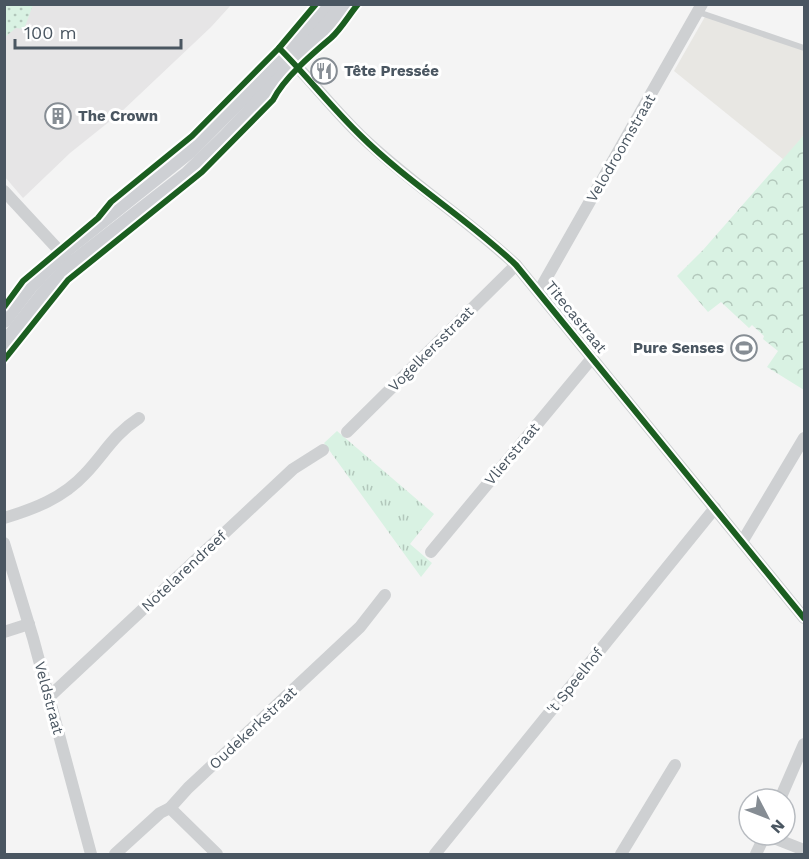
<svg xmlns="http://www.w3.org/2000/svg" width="809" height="859" font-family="'Work Sans',sans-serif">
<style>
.commercial{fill:#e8e7e3}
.education{fill:#e6e5e6}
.grass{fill:url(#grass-dots)}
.forest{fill:url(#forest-crowns)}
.park{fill:url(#park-tufts)}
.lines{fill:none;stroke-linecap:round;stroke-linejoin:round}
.service{stroke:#ced0d2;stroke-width:6}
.minor{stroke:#ced0d2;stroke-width:12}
.secondary{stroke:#ced0d4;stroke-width:16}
.cycleway-casing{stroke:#fff;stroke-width:10}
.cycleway{stroke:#1b5e20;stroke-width:6}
.labels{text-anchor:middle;stroke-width:6;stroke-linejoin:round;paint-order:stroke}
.poi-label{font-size:15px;font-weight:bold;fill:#4a5661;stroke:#fff;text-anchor:start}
.street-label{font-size:15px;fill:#4a5661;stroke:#fff}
</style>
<defs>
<pattern id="grass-dots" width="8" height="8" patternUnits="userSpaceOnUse" patternTransform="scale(1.5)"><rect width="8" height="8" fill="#d9f2e3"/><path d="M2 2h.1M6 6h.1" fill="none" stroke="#b2c7bb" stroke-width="1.8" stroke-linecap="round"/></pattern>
<pattern id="forest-crowns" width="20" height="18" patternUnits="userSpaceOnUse" patternTransform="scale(1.5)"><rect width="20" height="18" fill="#d9f2e3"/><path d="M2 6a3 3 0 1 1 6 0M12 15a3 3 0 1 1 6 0" fill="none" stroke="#b2c7bb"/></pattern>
<pattern id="park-tufts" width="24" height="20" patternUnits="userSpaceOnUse" patternTransform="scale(1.5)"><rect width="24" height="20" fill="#d9f2e3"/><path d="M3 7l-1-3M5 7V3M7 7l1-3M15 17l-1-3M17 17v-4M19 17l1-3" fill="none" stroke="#b2c7bb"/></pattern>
</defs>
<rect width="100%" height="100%" fill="#f4f4f4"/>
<!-- commercial -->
<path class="commercial" d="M706,15l98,33v87l-20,25 -110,-89z"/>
<!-- education -->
<path class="education" d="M5,5h226l-20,22 -91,86 -50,40 -47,45 -18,-21z"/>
<!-- grass -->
<path class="grass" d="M5,4l28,1 -9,24 -8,-1 -11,9z"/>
<!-- forest -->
<path class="forest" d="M804,135v255l-37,-23 11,-16 -15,-12 1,-3 -12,-11 -3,3 -28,-26 -13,10 -31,-36 26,-26z"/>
<!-- park -->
<path class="park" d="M337,431l97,83 -24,30 22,19 -11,14 -97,-134z"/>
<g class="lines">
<!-- service -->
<path class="service" d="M698,12l106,36"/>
<!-- minor -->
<g class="minor">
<path d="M290,59c24,25 46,53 71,77 49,47 106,83 155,129l288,353"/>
<path d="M4,191l63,68"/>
<path d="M539,291l163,-287"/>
<path d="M347,432l169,-167"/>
<path d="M4,518c30,-9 59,-20 81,-44 20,-21 28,-39 54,-56"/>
<path d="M742,542l62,-104"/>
<path d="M4,543l29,95 58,216"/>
<path d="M431,552l162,-195"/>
<path d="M4,632l25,-8"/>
<path d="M49,697l244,-228 30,-19"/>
<path d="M780,799l24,-55"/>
<path d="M170,808l47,46"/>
<path d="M766,835l38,15"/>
<path d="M115,854l45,-41 10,-5 18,-20 172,-161 25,-32"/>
<path d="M435,854l280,-346"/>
<path d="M621,854l54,-89"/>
<path d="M756,854l9,-19"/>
</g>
<!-- secondary -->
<g class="secondary">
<path d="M4,320l26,-34 31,-33 128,-102 96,-97 41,-50"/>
<path d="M4,345l40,-51 27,-29 117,-91 38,-37 69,-73 50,-60"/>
</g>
<!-- cycleway casing -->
<g class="cycleway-casing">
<g id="cycleway">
<path d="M279,48c28,28 53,60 81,87 48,48 107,83 156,130l288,353"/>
<path d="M4,307l19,-26 75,-63 13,-16 81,-66 87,-88 37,-44"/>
<path d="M4,360l64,-80 134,-108 71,-72c11,-22 39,-46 58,-62 10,-9 18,-23 27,-34"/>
</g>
</g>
<!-- cycleway -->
<use href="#cycleway" class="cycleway"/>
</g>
<!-- icons -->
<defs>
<g id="restaurant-ring" transform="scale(1.35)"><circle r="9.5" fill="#fff" stroke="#868d94" stroke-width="1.5"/><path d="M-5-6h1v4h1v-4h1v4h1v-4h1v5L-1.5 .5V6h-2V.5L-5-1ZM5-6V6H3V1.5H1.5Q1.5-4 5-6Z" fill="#868d94"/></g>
<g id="building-ring" transform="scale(1.35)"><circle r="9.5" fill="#fff" stroke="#868d94" stroke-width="1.5"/><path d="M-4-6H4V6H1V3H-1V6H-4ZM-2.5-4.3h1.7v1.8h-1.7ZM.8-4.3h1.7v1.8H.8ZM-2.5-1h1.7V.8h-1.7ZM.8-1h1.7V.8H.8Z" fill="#868d94"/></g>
<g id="stadium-ring" transform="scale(1.35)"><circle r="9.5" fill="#fff" stroke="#868d94" stroke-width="1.5"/><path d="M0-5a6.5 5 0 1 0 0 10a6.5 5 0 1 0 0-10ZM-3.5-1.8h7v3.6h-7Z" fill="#868d94"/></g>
</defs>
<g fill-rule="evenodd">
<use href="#restaurant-ring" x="324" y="71"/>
<use href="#building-ring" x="58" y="116"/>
<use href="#stadium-ring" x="744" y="348"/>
</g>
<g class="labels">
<!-- poi labels -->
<g class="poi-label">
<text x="344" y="76">Tête Pressée</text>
<text x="78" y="121">The Crown</text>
<text x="724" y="353" text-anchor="end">Pure Senses</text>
</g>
<!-- street labels -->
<g class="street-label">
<text transform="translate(621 148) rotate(-60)" y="5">Velodroomstraat</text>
<text transform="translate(576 317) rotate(51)" y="5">Titecastraat</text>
<text transform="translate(431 349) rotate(-45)" y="5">Vogelkersstraat</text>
<text transform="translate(512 454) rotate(-50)" y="5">Vlierstraat</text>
<text transform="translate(184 571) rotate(-43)" y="5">Notelarendreef</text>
<text transform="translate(575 681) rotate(-51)" y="5">'t Speelhof</text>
<text transform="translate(49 698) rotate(75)" y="5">Veldstraat</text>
<text transform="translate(253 728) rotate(-43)" y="5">Oudekerkstraat</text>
</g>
</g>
<!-- border -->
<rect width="809" height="859" fill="none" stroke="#4a5661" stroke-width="12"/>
<!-- north arrow -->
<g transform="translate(767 817) rotate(132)"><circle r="28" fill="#ffffff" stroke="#b7bbc0" stroke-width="1.5"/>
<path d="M0-4.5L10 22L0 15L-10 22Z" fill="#868d94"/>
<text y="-9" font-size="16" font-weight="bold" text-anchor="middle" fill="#4a5661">N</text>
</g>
<!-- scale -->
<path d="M15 39v9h166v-9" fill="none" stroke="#4a5661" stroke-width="3"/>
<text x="24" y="39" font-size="18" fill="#4a5661" stroke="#ffffff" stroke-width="4.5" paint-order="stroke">100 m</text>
</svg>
